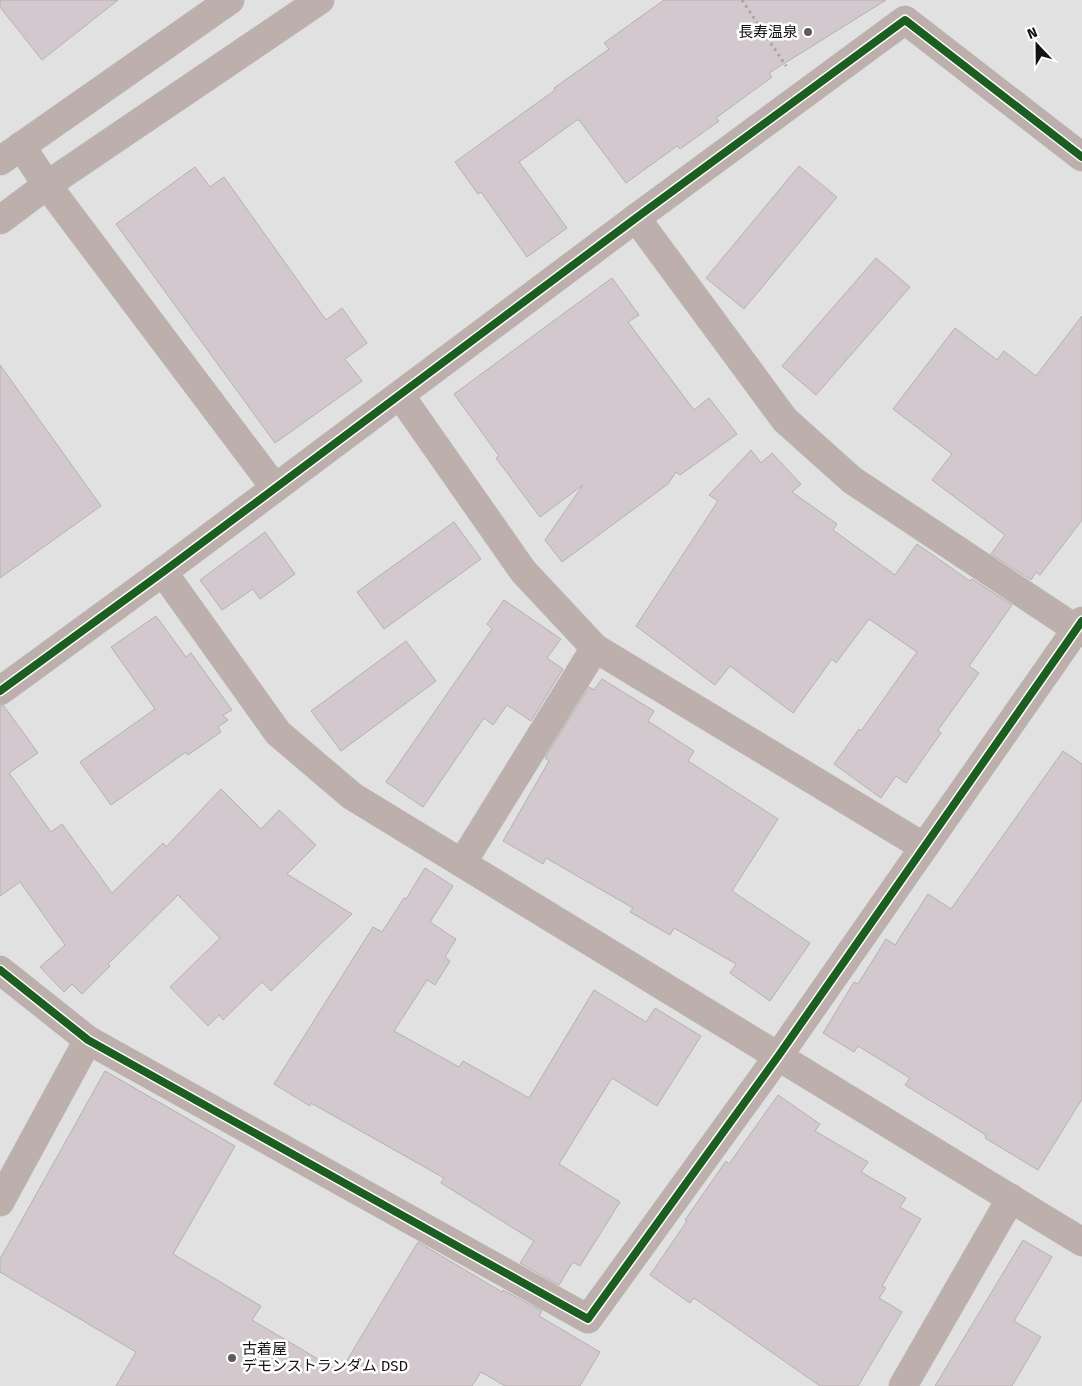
<svg xmlns="http://www.w3.org/2000/svg" width="1082" height="1386" font-family="'Fira Sans','Noto Sans JP',sans-serif">
<style>
.building{fill:#d3c8cd;stroke:#b3b2b3}
.lines{fill:none;stroke-linecap:round;stroke-linejoin:round}
.minor-casing{stroke:#bcbcbd;stroke-width:29}
.tertiary-casing{stroke:#bcbcbd;stroke-width:29}
.path{stroke:#aba2a1;stroke-width:3;stroke-dasharray:2.5 4;stroke-linecap:butt}
.minor{stroke:#bdafac;stroke-width:28}
.tertiary{stroke:#bdafac;stroke-width:28}
.cycleway-casing{stroke:#fff;stroke-width:11}
.cycleway{stroke:#1b5e20;stroke-width:8}
.poi-dot{fill:#5b5b5c;stroke:#fff;stroke-width:2}
.labels{text-anchor:middle;stroke-width:5;stroke-linejoin:round;paint-order:stroke}
.poi-label{font-size:15px;fill:#131314;stroke:#fff;text-anchor:end}
</style>
<rect width="100%" height="100%" fill="#e1e1e2"/>
<!-- building -->
<g class="building">
<path d="M0,0h118l-76,60 -42,-53z"/>
<path d="M664,0h222l-117,73 3,4 -56,41 3,3 -39,28 -3,-3 -51,37 -47,-63h-2l-58,42 48,66 -40,29 -46,-65 -3,2 -23,-32 100,-72 -1,-2 55,-39 -5,-6z"/>
<path d="M799,166l38,31 -93,112 -38,-31z"/>
<path d="M195,167l15,20 14,-10 102,143 16,-12 25,35 -22,16 17,22 -87,62 -159,-219z"/>
<path d="M876,258l34,29 -94,108 -34,-29z"/>
<path d="M612,278l27,37 -11,7 66,88 15,-12 28,36 -57,41 -4,-3 -8,12 -106,78 -17,-22 38,-55 -43,32 -44,-59 3,-2 -45,-62z"/>
<path d="M1082,316v204l-42,55 -4,-3 -5,8 -40,-26 14,-19 -73,-55 20,-26 -59,-45 62,-81 42,32 7,-9 32,25z"/>
<path d="M0,365l101,141 -101,72z"/>
<path d="M751,450l10,13 11,-10 29,31 -9,8 45,32 -4,6 62,45 22,-31 53,37 2,-2 40,26 -43,61 10,7 -41,57 3,3 -35,50 -10,-7 -15,22 -47,-34 25,-35 2,2 56,-79 -48,-33 -33,44 -4,-4 -39,54 -63,-47 -15,19 -79,-59 82,-125 -9,-6z"/>
<path d="M454,522l27,37 -97,70 -27,-37z"/>
<path d="M265,532l30,42 -35,25 -7,-10 -31,21 -22,-30z"/>
<path d="M504,600l57,39 -14,19 16,11 -32,52 -24,-16 -14,20 -9,-7 -61,89 -37,-25 106,-153 -5,-5z"/>
<path d="M156,616l30,41 5,-4 41,57 -9,5 5,5 -10,7 3,5 -33,23 -2,-3 -75,53 -31,-43 75,-53 -44,-62z"/>
<path d="M406,641l30,40 -95,70 -30,-40z"/>
<path d="M602,679l52,32 -6,10 46,30 -6,10 90,58 -46,72 78,52 -40,58 -40,-28 6,-9 -62,-36 -4,7 -40,-23 3,-4 -87,-50 -3,6 -40,-23 46,-80 -4,-3 44,-71 5,3z"/>
<path d="M0,706h4l34,47 -29,20 42,59 11,-8 50,69 51,-50 3,4 55,-58 40,40 18,-19 37,35 -29,29 65,40 -81,77 -9,-9 -39,38 -4,-5 -11,11 -38,-39 50,-49 -42,-43 -70,69 2,2 -28,28 -10,-10 -8,8 -24,-25 25,-22 -45,-63 -20,14z"/>
<path d="M1063,751l19,13v335l-44,71 -53,-32 1,-3 -81,-50 5,-7 -52,-32 -4,6 -31,-19 31,-51 4,2 28,-45 9,6 33,-51 23,15z"/>
<path d="M425,868l28,18 -23,36 26,17 -11,18 5,4 -15,24 -8,-5 -33,51 65,36 4,-6 66,37 65,-108 52,32 9,-14 46,28 -44,70 -45,-28 -53,86 61,38 -40,64 -7,-4 -14,23 -39,-22 14,-22 -93,-58 3,-5 -133,-75 -1,3 -36,-22 99,-157 9,5 22,-34 2,1z"/>
<path d="M105,1071l130,75 -62,108 88,52 -9,14 88,52 78,-130 84,50 1,-2 39,21 -3,5 61,36 -20,34h-75l-24,-14 -9,14h-356l20,-34 -136,-80v-13z"/>
<path d="M778,1095l42,29 -5,7 53,31 -7,10 45,26 -6,9 21,12 -39,67 4,2 -7,10 23,14 -44,74h-38l-126,-88 -4,5 -40,-28 37,-54 -2,-1 41,-59 3,3z"/>
<path d="M1023,1240l29,17 -38,64 27,16 -29,49h-77z"/>
</g>
<g class="lines">
<!-- minor casing -->
<g class="minor-casing">
<g id="minor">
<path d="M21,146l26,39 228,303"/>
<path d="M636,218l149,202 67,60 230,153"/>
<path d="M400,395l123,176 72,77 329,199"/>
<path d="M163,572l115,161 74,63 730,446"/>
<path d="M0,691l163,-119 473,-354 269,-198 177,137"/>
<path d="M462,863l133,-215"/>
<path d="M0,970l88,70 500,279 191,-264 303,-434"/>
<path d="M0,1202l88,-162"/>
<path d="M903,1386l108,-188"/>
</g>
</g>
<!-- tertiary casing -->
<g class="tertiary-casing">
<g id="tertiary">
<path d="M0,161l230,-161"/>
<path d="M0,220l47,-35 273,-185"/>
</g>
</g>
<!-- path -->
<path class="path" d="M742,0l44,66"/>
<!-- minor -->
<use href="#minor" class="minor"/>
<!-- tertiary -->
<use href="#tertiary" class="tertiary"/>
<!-- cycleway casing -->
<g class="cycleway-casing">
<g id="cycleway">
<path d="M0,691l163,-119 473,-354 269,-198 177,137"/>
<path d="M0,970l88,70 500,279 191,-264 303,-434"/>
</g>
</g>
<!-- cycleway -->
<use href="#cycleway" class="cycleway"/>
</g>
<!-- markers -->
<g class="poi-dot">
<circle cx="808" cy="32" r="5"/>
<circle cx="232" cy="1358" r="5"/>
</g>
<g class="labels">
<!-- poi labels -->
<g class="poi-label">
<text x="798" y="37">長寿温泉</text>
<text x="242" y="1354" text-anchor="start">古着屋<tspan x="242" dy="17">デモンストランダム DSD</tspan></text>
</g>
</g>
<!-- north arrow -->
<g transform="translate(1037 45) rotate(338)" stroke="#ffffff" stroke-width="4" paint-order="stroke">
<path d="M0-4L9 19L0 12L-9 19Z" fill="#131314"/>
<text y="-8" font-size="14" font-weight="bold" text-anchor="middle" fill="#131314">N</text>
</g>
</svg>
